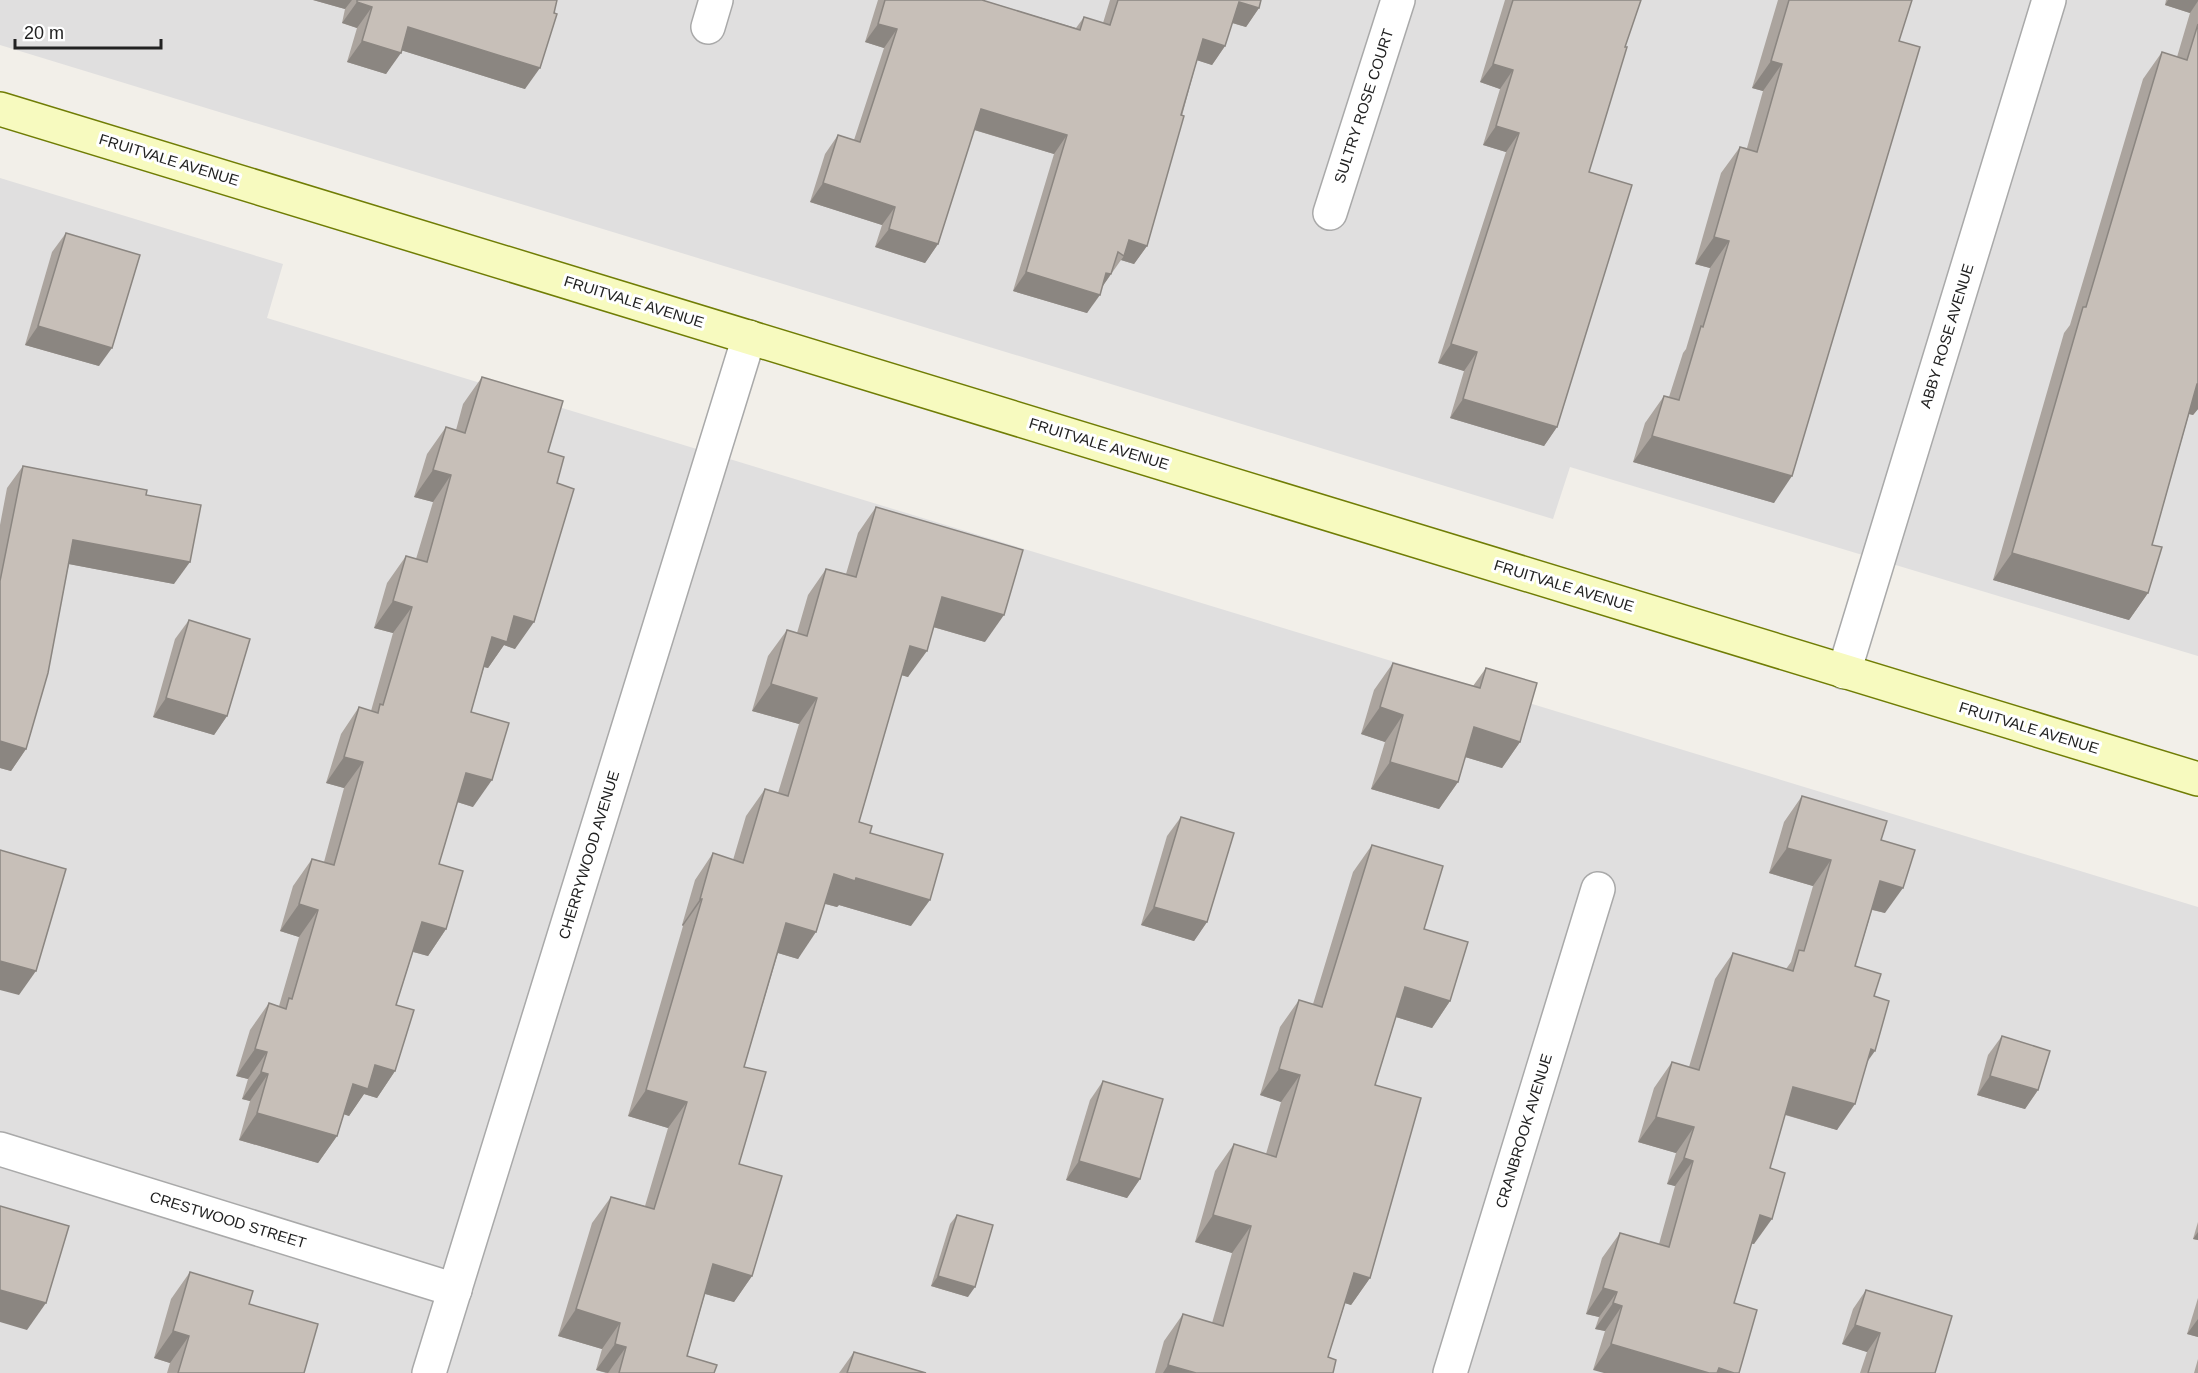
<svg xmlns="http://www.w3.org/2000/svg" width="2198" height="1373" font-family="Helvetica,sans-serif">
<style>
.residential{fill:#e0dfdf}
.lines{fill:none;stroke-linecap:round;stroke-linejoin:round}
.minor-casing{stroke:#a9a9a9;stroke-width:36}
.secondary-casing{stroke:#707d05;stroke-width:36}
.minor{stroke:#fff;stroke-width:33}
.secondary{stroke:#f7fabf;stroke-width:33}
.wall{fill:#aba49e}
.shaded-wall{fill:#8b8681}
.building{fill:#c7bfb8;stroke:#8b8681;stroke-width:1.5}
.labels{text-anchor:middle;stroke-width:6;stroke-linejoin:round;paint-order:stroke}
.street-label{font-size:15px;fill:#222;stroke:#fff}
</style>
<rect width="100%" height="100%" fill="#f2efe9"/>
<!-- residential -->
<g class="residential">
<path d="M0,0h2198v656l-628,-189 -17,52 -1553,-474z"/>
<path d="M0,178l283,86 -16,54 1931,589v466h-2198z"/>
</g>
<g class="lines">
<!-- minor casing -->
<g class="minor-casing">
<g id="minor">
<path d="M708,27l8,-27"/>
<path d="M1330,213l68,-213"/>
<path d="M1844,672l205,-672"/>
<path d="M0,1149l455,141"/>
<path d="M429,1373l320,-1036"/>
<path d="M1450,1373l148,-484"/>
</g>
</g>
<!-- secondary casing -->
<g class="secondary-casing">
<path id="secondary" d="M0,109l2198,670"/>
</g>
<!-- minor -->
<use href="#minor" class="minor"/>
<!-- secondary -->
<use href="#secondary" class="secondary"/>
</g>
<!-- wall -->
<g class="wall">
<path d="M313,0h244l-32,89 -124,-39 -15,24 -39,-12 10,-34 -15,-5 3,-14z"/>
<path d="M878,0h104l94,28 8,-11 19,6 7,-23h151l-2,8 -13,19 -14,-4 -7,23 -13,19 -15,-5 -50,186 -13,18 -13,-4 -19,27 -15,26 -74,-22 41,-137 -80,-24 -36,114 -13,19 -50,-16 7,-22 -72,-23 15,-48 13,-19 16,5 30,-92 -19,-6z"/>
<path d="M1505,0h136l-16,47 -36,125 -32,255 -13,19 -94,-28 14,-47 -26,-8 68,-211 -23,-7 17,-56 -20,-7z"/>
<path d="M1778,0h134l-13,41 -125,462 -141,-41 12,-39 19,-27 5,1 14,-44 3,-4 24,-81 -15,-4 26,-91 19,-26 7,1 16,-57 -11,-3z"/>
<path d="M2166,0h32v409l-5,6 -4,-1 -37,131 -4,48 -19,27 -136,-40 71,-247 6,-8 73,-246 19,-27 15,5 13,-44 -25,-8z"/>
<path d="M66,233l33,133 -74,-21 27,-93z"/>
<path d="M482,377l66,75 9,31 -42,166 -11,-4 -16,23 -4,-1 -13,45 2,95 -16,-5 -18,62 7,65 -18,27 -15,-4 -17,53 -1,66 -18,27 -13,-4 -15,22 -5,-2 -7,22 -19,27 -79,-23 11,-39 -8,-2 6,-20 -12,-3 14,-46 19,-27 10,3 20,-69 -19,-6 13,-45 19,-27 12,3 20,-74 -18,-5 15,-49 18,-27 12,4 22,-78 -19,-5 13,-45 19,-27 10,3 17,-57 -19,-5 13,-43 19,-27 10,3 7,-26z"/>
<path d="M23,466l123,29 28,89 -105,-20 -43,185 -15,22 -11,-3v-243l7,-37z"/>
<path d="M876,507l109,135 -52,-15 -25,50 -7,-2 -42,147 11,11 41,93 -72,-21 -2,2 -12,-3 -27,55 -20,-6 -34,114 -5,97 13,112 -18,26 -29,-8 -18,62 27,17h-108l-10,-3 6,-21 -44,-13 34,-113 19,-26 34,9 23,-78 -40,-12 55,-190 -1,-1 13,-45 18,-27 20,7 13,-44 19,-27 13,4 21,-69 -47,-13 16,-55 19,-26 10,3 11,-38 18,-26 20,5 12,-41z"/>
<path d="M189,620l38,96 -13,19 -61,-18 22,-78z"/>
<path d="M1393,663l80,23 13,-18 34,74 -18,26 -37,-11 -7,25 -19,27 -68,-20 14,-47 -24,-8 13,-44z"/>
<path d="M1802,796l79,44 4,73 -13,-3 -17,56 19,30 -7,65 -30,69 -52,-15 -15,53 -16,76h-2l-159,126 12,-39 -10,-2 4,-12 -13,-3 16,-56 18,-25 39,11 16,-58 -8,-2 9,-31 -38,-11 16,-54 18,-26 17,5 26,-88 18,-26 53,16 5,-7 22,-76 -44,-13 15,-51z"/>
<path d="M1181,817l26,105 -13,19 -53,-16 26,-89z"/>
<path d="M1372,845l52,84 26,72 -18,27 -36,-11 -21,68 -5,193 -19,27 -6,-2 -17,54 5,16h-178l9,-32 19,-27 29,9 20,-70 -37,-11 20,-71 19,-27 32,10 15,-52 -21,-7 20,-68 19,-27 14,4 40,-132z"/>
<path d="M2002,1036l36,54 -13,19 -48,-14 11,-40z"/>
<path d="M1103,1081l37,98 -13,19 -61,-18 24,-80z"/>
<path d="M957,1215l11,82 -37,-11 19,-62z"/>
<path d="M2198,1222v18l-5,-1z"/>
<path d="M190,1272l59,32 55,69h-137l3,-10 -16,-5 17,-59z"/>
<path d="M1866,1290l69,83h-75l7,-21 -25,-8 11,-35z"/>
<path d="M2198,1298v39l-11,-3z"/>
<path d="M854,1352l72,21h-87z"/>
<path d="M2198,1359v14h-4z"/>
</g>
<!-- shaded-wall -->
<g class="shaded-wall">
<path d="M313,0h39l-7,9z"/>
<path d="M2168,0h30v1l-8,12 -25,-8z"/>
<path d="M357,2l15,5 -15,21 -15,-5z"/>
<path d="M1239,2l20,6 -13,19 -20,-6z"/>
<path d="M878,24l19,5 -13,19 -19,-6z"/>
<path d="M408,27l132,41 -15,21 -131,-41z"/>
<path d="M1203,39l22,7 -13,19 -22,-7z"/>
<path d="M362,41l39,12 -15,21 -39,-12z"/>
<path d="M1771,61l11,3 -19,27 -11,-3z"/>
<path d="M1493,64l20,6 -13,19 -20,-7z"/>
<path d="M981,109l86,26 -13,19 -86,-26z"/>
<path d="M1496,126l23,7 -13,19 -23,-7z"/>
<path d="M823,183l72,24 -13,18 -72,-23z"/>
<path d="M889,229l49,15 -13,19 -50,-16z"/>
<path d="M1714,237l15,4 -19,27 -15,-4z"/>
<path d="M1129,240l18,6 -13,18 -13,-4 3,-4z"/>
<path d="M1026,272l74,23 -13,18 -74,-22z"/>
<path d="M1106,273l5,1 -13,19z"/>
<path d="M38,326l74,22 -13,18 -74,-21z"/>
<path d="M1451,344l26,8 -13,19 -26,-8z"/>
<path d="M2197,384h1v25l-5,6 -15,-4z"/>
<path d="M1463,399l94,28 -13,19 -94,-28z"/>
<path d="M1652,436l140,40 -18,27 -141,-41z"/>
<path d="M433,470l18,5 -18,27 -19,-5z"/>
<path d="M73,540l117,22 -16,22 -116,-22z"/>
<path d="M2012,553l136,40 -19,27 -136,-40z"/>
<path d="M942,597l62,18 -19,27 -62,-18z"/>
<path d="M393,601l19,6 -19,26 -19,-5z"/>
<path d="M514,616l20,6 -19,27 -11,-4 -16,23 -15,-4 19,-27z"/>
<path d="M910,646l17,5 -19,26 -17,-5z"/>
<path d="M771,684l46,14 -18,26 -47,-13z"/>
<path d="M166,698l61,18 -13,19 -61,-18z"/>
<path d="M1380,707l23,8 -18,27 -24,-8z"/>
<path d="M1474,727l46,15 -18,26 -47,-14z"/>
<path d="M0,741l26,8 -15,22 -11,-3z"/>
<path d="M344,757l19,5 -19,26 -18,-5z"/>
<path d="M1390,762l68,20 -19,27 -68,-20z"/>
<path d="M466,773l26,7 -19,27 -25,-8z"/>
<path d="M1787,848l44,12 -18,26 -44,-13z"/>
<path d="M834,874l22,4 74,22 -19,26 -72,-21 -2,2 -22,-6z"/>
<path d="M1880,881l23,7 -18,25 -23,-6z"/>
<path d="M700,899h2l-19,27 -1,-1z"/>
<path d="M299,904l19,6 -19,27 -19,-6z"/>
<path d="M1154,907l53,15 -13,19 -53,-16z"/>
<path d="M422,922l24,7 -18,27 -25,-7z"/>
<path d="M786,923l30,9 -18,27 -30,-9z"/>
<path d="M0,961l36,10 -17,24 -19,-5z"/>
<path d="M1405,987l45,14 -18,27 -46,-14z"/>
<path d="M255,1049l12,3 -19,27 -12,-3z"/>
<path d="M1871,1049l4,2 -18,25z"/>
<path d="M375,1065l20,6 -18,27 -13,-4 -15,22 -15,-5 19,-27z"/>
<path d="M1279,1069l21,6 -19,27 -21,-7z"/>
<path d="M261,1072l7,2 -18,27 -8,-2z"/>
<path d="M1990,1076l48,14 -13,19 -48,-14z"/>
<path d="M1793,1087l62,17 -18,26 -61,-18z"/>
<path d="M646,1090l41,12 -19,26 -40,-12z"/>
<path d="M257,1113l80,23 -19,27 -79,-23z"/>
<path d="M1656,1117l38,10 -18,26 -38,-11z"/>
<path d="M1684,1158l9,3 -18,25 -8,-2z"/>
<path d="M1079,1161l61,18 -13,19 -61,-18z"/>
<path d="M1213,1215l38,11 -19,27 -37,-11z"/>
<path d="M1760,1215l12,4 -18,25 -12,-3z"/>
<path d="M2198,1232v8l-5,-1z"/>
<path d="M713,1264l39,12 -18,26 -39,-11z"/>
<path d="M1354,1273l16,5 -19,27 -16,-5z"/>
<path d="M938,1276l37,11 -7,10 -37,-11z"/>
<path d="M1603,1288l14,4 -18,25 -13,-3z"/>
<path d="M0,1290l46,13 -19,27 -27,-8z"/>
<path d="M1613,1303l9,3 -17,25 -10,-2z"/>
<path d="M576,1309l44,14 -18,26 -44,-13z"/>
<path d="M2198,1319v18l-11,-3z"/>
<path d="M1855,1325l25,8 -13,19 -25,-8z"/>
<path d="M173,1331l16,5 -19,27 -16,-5z"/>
<path d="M615,1344l11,3 -18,26 -12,-3z"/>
<path d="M1611,1344l98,29h-105l-11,-3z"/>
<path d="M1168,1365l28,8h-33z"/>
<path d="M1719,1368l15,5h-19z"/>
</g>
<!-- building -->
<g class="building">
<path d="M357,0h200l-3,13 3,1 -17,54 -132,-41 -7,26 -39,-12 10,-34 -15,-5z"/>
<path d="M885,0h97l98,30 4,-13 26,8 8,-25h143l-2,8 -20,-6 -14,44 -22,-7 -22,76 3,1 -37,130 -18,-6 -5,16 -6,-4 -7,22 -5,-1 -6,22 -74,-23 41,-137 -86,-26 -43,135 -49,-15 6,-22 -72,-24 15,-48 22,7 37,-113 -19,-5z"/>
<path d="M1513,0h128l-16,47h2l-38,125 43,13 -75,242 -94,-28 14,-47 -26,-8 68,-211 -23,-7 17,-56 -20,-6z"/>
<path d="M1789,0h123l-13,41 21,6 -128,429 -140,-40 12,-40 15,4 22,-74 2,1 26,-86 -15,-4 26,-90 17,5 25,-88 -11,-3z"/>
<path d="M2198,24v360h-1l-45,161 10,2 -14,46 -136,-40 71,-246h3l76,-255 25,8z"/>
<path d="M66,233l74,22 -28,93 -74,-22z"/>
<path d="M482,377l81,24 -15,51 16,5 -7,26 17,6 -40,133 -20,-6 -7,26 -15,-5 -21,75 38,11 -17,57 -26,-7 -27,91 24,7 -17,58 -24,-7 -26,83 18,5 -19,61 -20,-6 -7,24 -15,-5 -16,52 -80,-23 11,-39 -7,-2 6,-20 -12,-3 14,-46 17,6 3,-11 3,1 26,-89 -19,-6 13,-45 22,6 29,-103 -19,-5 15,-50 19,6 2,-9 3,1 29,-98 -19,-6 13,-45 21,6 24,-87 -18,-5 13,-43 19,6z"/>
<path d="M23,466l124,24 -1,5 55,10 -11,57 -117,-22 -25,133 -22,76 -26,-8v-160z"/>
<path d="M876,507l147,43 -19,65 -62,-18 -15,54 -17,-5 -51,176 13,4 -2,7 73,21 -13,46 -74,-22 -1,3 -21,-7 -18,58 -30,-9 -42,144 22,5 -27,92 43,12 -30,100 -39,-12 -26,92 30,9 -3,8h-95l7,-26 -11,-3 5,-21 -44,-14 35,-112 43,12 33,-107 -41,-12 56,-191h-2l13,-46 30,10 22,-74 23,7 29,-98 -46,-14 16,-54 20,6 19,-67 30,8z"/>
<path d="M189,620l61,19 -23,77 -61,-18z"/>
<path d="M1393,663l87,25 6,-20 51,15 -17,59 -46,-15 -16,55 -68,-20 13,-47 -23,-8z"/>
<path d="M1802,796l85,25 -6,19 34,10 -12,38 -23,-7 -25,85 26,8 -7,22 15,5 -14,50 -4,-2 -16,55 -62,-17 -23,81 15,5 -13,46 -12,-4 -26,88 23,7 -18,63h-5l-15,-5 -2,5h-8l-98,-29 11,-38 -9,-3 4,-11 -14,-4 17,-55 49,14 24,-86 -9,-3 10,-31 -38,-10 16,-55 27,8 34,-117 60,18 6,-21 5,1 27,-91 -44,-12z"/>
<path d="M1181,817l53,16 -27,89 -53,-15z"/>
<path d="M1372,845l71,21 -19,63 44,13 -18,59 -45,-14 -30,98 46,13 -51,180 -16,-5 -26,84 8,3 -3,13h-137l-28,-8 15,-51 40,12 28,-100 -38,-11 21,-71 42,13 24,-82 -21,-6 20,-69 23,7z"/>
<path d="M0,850l66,19 -30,102 -36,-10z"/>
<path d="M2002,1036l48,15 -12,39 -48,-14z"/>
<path d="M1103,1081l60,18 -23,80 -61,-18z"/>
<path d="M0,1206l69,20 -23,77 -46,-13z"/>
<path d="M957,1215l36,10 -18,62 -37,-11z"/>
<path d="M190,1272l63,19 -4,13 69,20 -14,49h-126l11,-37 -16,-5z"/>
<path d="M1866,1290l86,26 -17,57h-67l12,-40 -25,-8z"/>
<path d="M854,1352l72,21h-79z"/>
</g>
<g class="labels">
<!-- street labels -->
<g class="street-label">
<text transform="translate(1364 106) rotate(-72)" y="5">SULTRY ROSE COURT</text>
<text transform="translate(169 160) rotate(17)" y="5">FRUITVALE AVENUE</text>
<text transform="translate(634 302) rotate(17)" y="5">FRUITVALE AVENUE</text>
<text transform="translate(1947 336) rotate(-73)" y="5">ABBY ROSE AVENUE</text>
<text transform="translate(1099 444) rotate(17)" y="5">FRUITVALE AVENUE</text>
<text transform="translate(1564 586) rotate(17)" y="5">FRUITVALE AVENUE</text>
<text transform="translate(2029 728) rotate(17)" y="5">FRUITVALE AVENUE</text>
<text transform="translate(589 855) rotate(-73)" y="5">CHERRYWOOD AVENUE</text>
<text transform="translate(1524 1131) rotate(-73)" y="5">CRANBROOK AVENUE</text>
<text transform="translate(228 1220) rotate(17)" y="5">CRESTWOOD STREET</text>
</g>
</g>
<!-- scale -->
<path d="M15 39v9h146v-9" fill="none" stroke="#222222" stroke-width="3"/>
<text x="24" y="39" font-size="18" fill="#222222" stroke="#ffffff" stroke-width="4.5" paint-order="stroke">20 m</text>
</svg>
